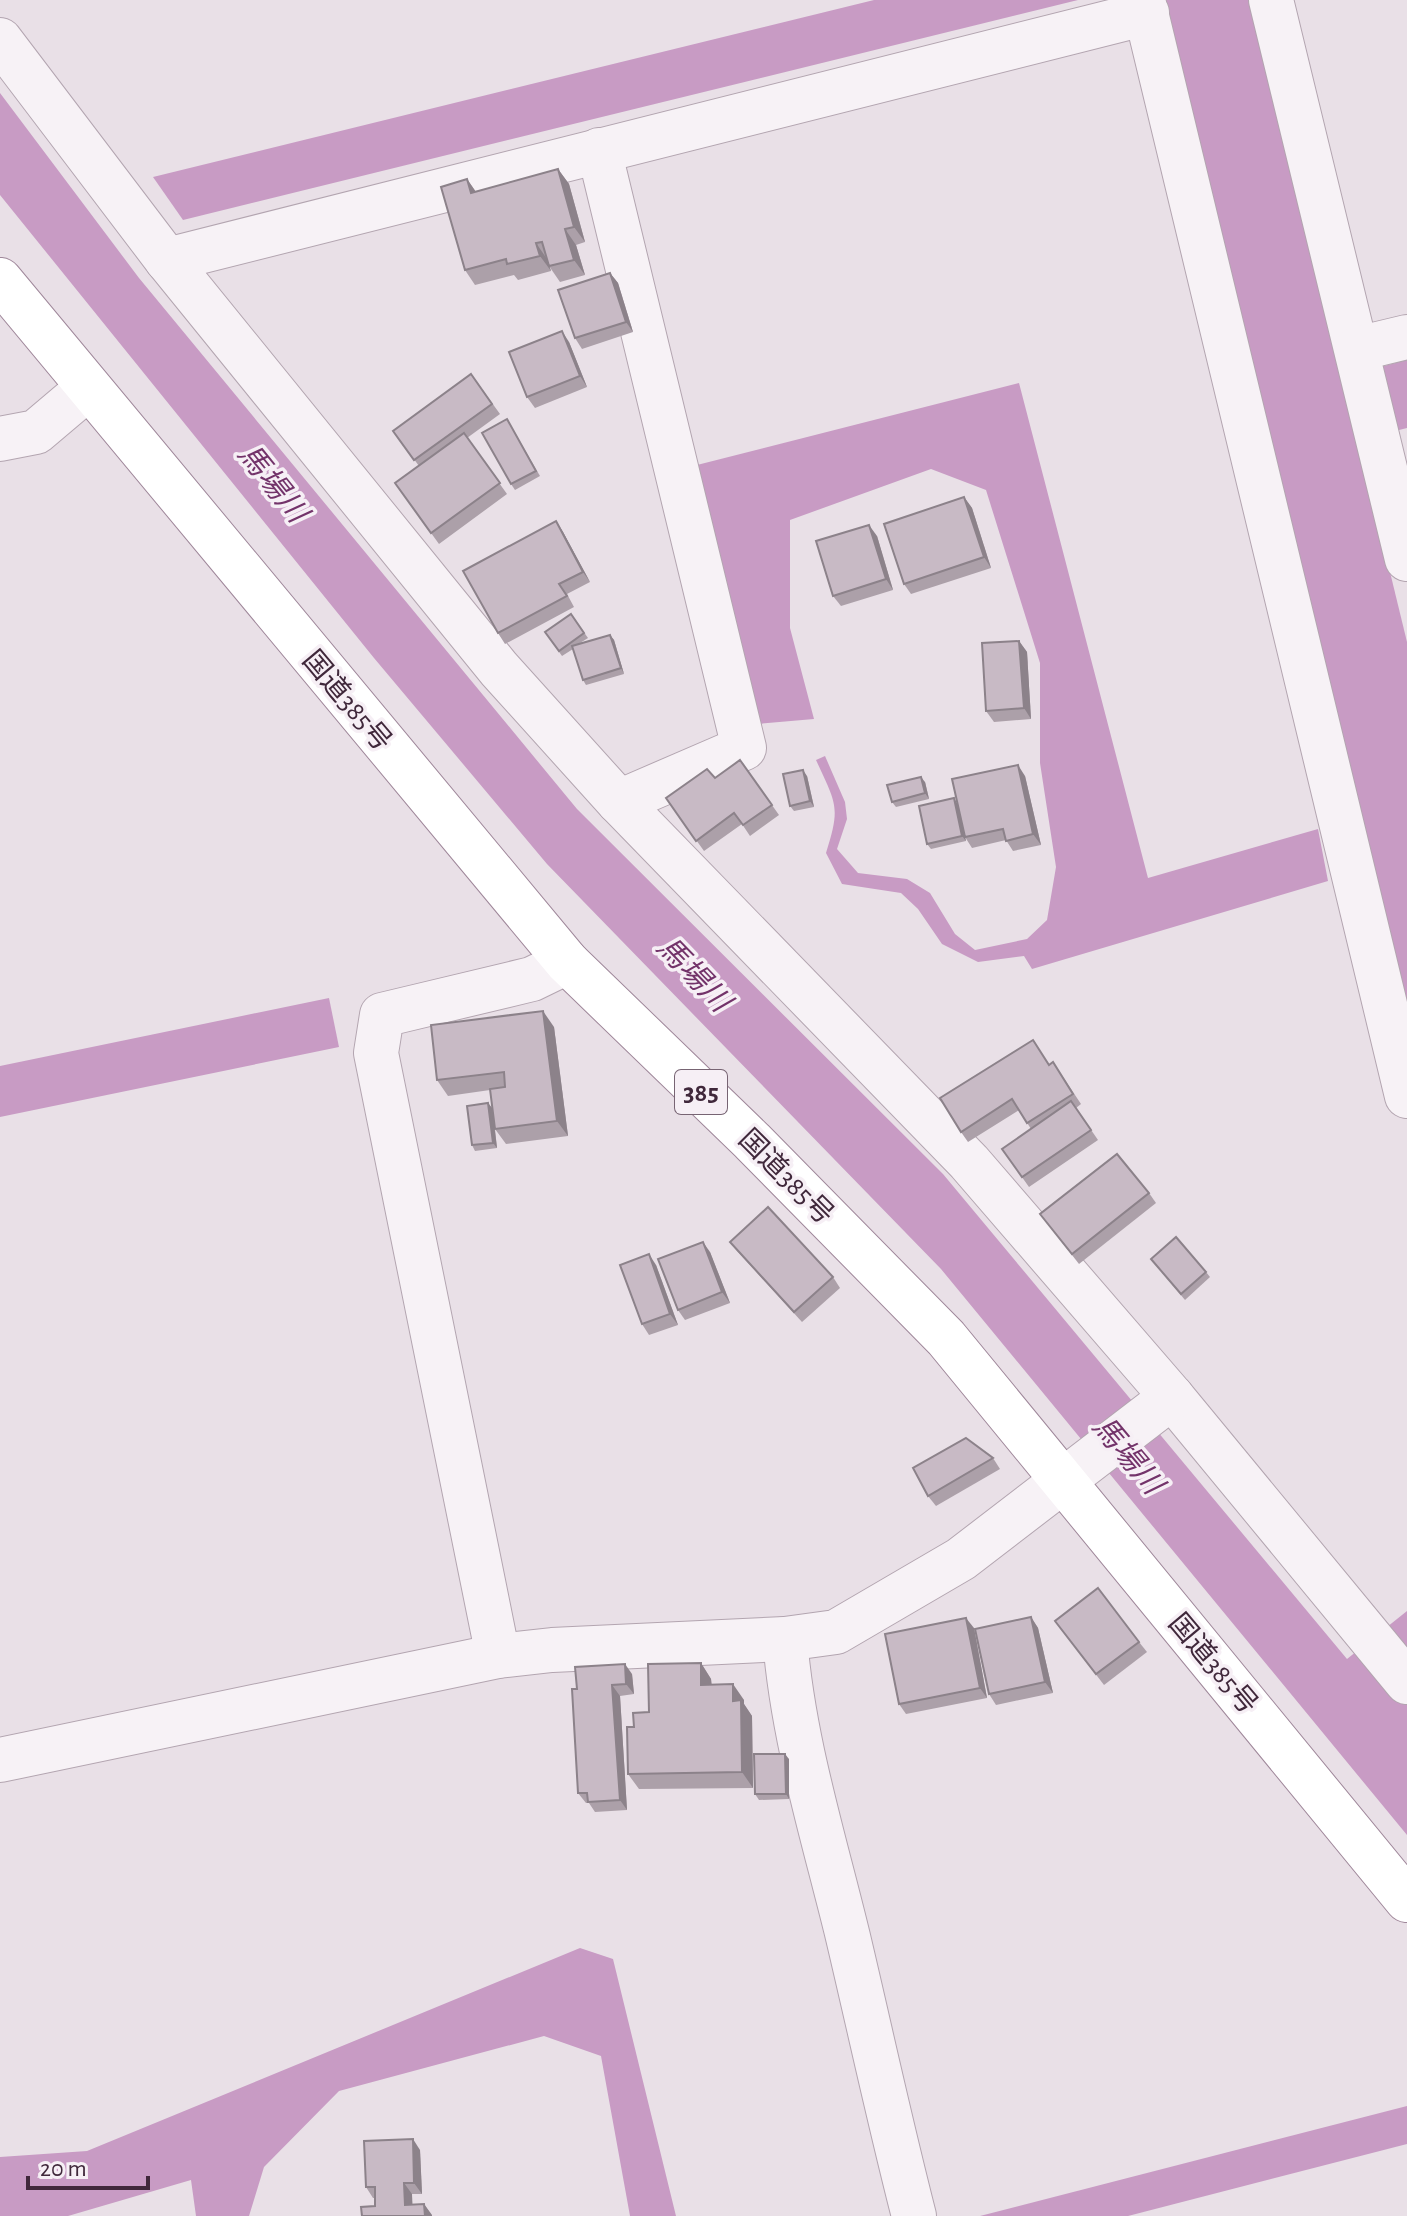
<svg xmlns="http://www.w3.org/2000/svg" width="1407" height="2216" font-family="'Alegreya Sans','Noto Sans JP',sans-serif">
<style>
.water{fill:#c89bc4}
.lines{fill:none;stroke-linecap:round;stroke-linejoin:round}
.minor-casing{stroke:#b3a5b0;stroke-width:46}
.highway-casing{stroke:#9f879a;stroke-width:46}
.minor{stroke:#f7f2f6;stroke-width:44}
.highway{stroke:#fff;stroke-width:44}
.wall{fill:#aca0a9}
.shaded-wall{fill:#8c828a}
.building{fill:#c8bac5;stroke:#8c828a;stroke-width:2}
.labels{text-anchor:middle;stroke-width:7;stroke-linejoin:round;paint-order:stroke}
.shield{fill:#f6eff5;stroke:#776473;stroke-width:2}
.shield-label{font-size:26px;font-weight:bold;fill:#40283b}
.street-label{font-size:28px;fill:#40283b;stroke:#f6eff5}
.water-label{font-size:30px;font-style:italic;fill:#73336a;stroke:#f6eff5}
</style>
<rect width="100%" height="100%" fill="#e9e0e7"/>
<!-- water -->
<g class="water">
<path d="M874,0h204l-895,220 -30,-43z"/>
<path d="M1159,0h92l156,642v382z"/>
<path d="M0,93l139,185 438,531 366,365 404,485 60,-48v224l-466,-566 -394,-405 -173,-206 -374,-463z"/>
<path d="M1407,360v68l-12,3 -15,-64z"/>
<path d="M1019,383l129,495 170,-49 10,52 -296,88 -8,-13 -46,6 -36,-18 -24,-35 -17,-16 -59,-9 -16,-31c15,-47 10,-49 -10,-93l9,-4 20,46 2,17 -10,30 21,24 49,6 23,14 25,41 20,16 52,-11 20,-19 9,-53 -16,-104v-100l-54,-173 -55,-21 -141,51v108l24,91 -57,5 -60,-259z"/>
<path d="M329,998l10,49 -339,70v-51z"/>
<path d="M580,1948l33,11 63,257h-46l-29,-160 -57,-20 -205,55 -75,76 -15,49h-53l-5,-36 -123,36h-68v-59l87,-6z"/>
<path d="M1407,2106v38l-279,72h-148z"/>
</g>
<g class="lines">
<!-- minor casing -->
<g class="minor-casing">
<g id="minor">
<path d="M1143,0l264,1096"/>
<path d="M1271,0l136,559"/>
<path d="M0,40l167,220 332,409 120,133 350,360 203,235 235,285"/>
<path d="M599,150l145,598 -125,54"/>
<path d="M167,260l980,-247"/>
<path d="M1357,349l50,-12"/>
<path d="M0,439l36,-7 52,-44"/>
<path d="M785,1639c8,102 39,199 63,298 22,93 42,186 66,279"/>
<path d="M498,1656l-122,-603 6,-38 150,-36 35,-17"/>
<path d="M0,1760l498,-104 54,-6 233,-11 51,-7 125,-73 211,-162"/>
</g>
</g>
<!-- highway casing -->
<g class="highway-casing">
<path id="highway" d="M0,280l567,682 185,179 194,197 461,562"/>
</g>
<!-- minor -->
<use href="#minor" class="minor"/>
<!-- highway -->
<use href="#highway" class="highway"/>
</g>
<!-- wall -->
<g class="wall">
<path d="M558,169l11,15 16,58 -9,3 9,30 -25,7 -11,-16 -2,-7 4,12 -33,9 -4,-5 -39,10 -10,-15 2,-91 9,13z"/>
<path d="M610,273l8,10 15,49 -51,17 -7,-11z"/>
<path d="M569,342l18,45 -52,21 -8,-11z"/>
<path d="M471,374l29,40 -33,24 40,56 -68,50 -44,-61 24,-17 -26,-35z"/>
<path d="M507,419l33,57 -25,14 -4,-6z"/>
<path d="M964,497l8,11 19,60 -80,26 -7,-10z"/>
<path d="M556,521l7,11 27,50 -23,12 7,13 -69,37 -7,-11z"/>
<path d="M877,536l16,54 -52,16 -8,-10z"/>
<path d="M571,614l17,24 -8,5 30,-8 4,5 10,34 -38,11 -3,-5 -10,-31 -11,7 -17,-24z"/>
<path d="M1019,641l8,11 4,67 -37,3 -8,-11z"/>
<path d="M740,760l39,55 -29,21 -8,-12 -38,27 -38,-53 49,-20z"/>
<path d="M807,776l7,31 -20,4 -4,-5z"/>
<path d="M1025,776l16,69 -28,6 -7,-11 -34,8 -7,-11z"/>
<path d="M925,782l4,17 -33,8 -4,-5z"/>
<path d="M957,803l9,38 -35,8 -4,-5z"/>
<path d="M554,1027l14,109 -62,8 -11,-15 2,19 -22,3 -3,-6 16,-42 4,5 -2,-18 -42,6 -11,-16z"/>
<path d="M1053,1062l28,42 -5,4 22,32 -69,47 -27,-38 29,-20 -12,-19 -51,32 -7,-10z"/>
<path d="M1149,1193l7,10 -77,61 -39,-50z"/>
<path d="M730,1242l103,35 7,11 -38,34 -64,-70z"/>
<path d="M710,1252l20,51 -45,17 -7,-10z"/>
<path d="M1151,1259l55,13 4,5 -25,23z"/>
<path d="M656,1265l22,60 -29,10 -7,-11z"/>
<path d="M993,1458l7,11 -64,37 -8,-10z"/>
<path d="M1031,1617l7,11 15,65 -57,12 -7,-11z"/>
<path d="M1055,1621l84,21 8,10 -43,33z"/>
<path d="M974,1628l13,70 -81,16 -7,-10z"/>
<path d="M701,1663l10,16 1,6 32,15v4l8,12 1,72 -114,1 -11,-15 6,-47z"/>
<path d="M632,1674l2,20 -14,2 7,114 -32,2 -6,-9h-3l-8,-10 -1,-104z"/>
<path d="M789,1759v40l-30,1 -4,-6z"/>
<path d="M420,2150l2,44h-10v11l12,-1 8,12h-70l13,-10v-8h-2l-7,-11z"/>
</g>
<!-- shaded-wall -->
<g class="shaded-wall">
<path d="M558,169l11,15 16,58 -11,-15z"/>
<path d="M467,179l11,16 -7,-2z"/>
<path d="M565,229l11,16 9,30 -11,-15z"/>
<path d="M536,243l11,16 4,12 -11,-15z"/>
<path d="M610,273l8,10 15,49 -7,-10z"/>
<path d="M562,331l7,11 18,45 -7,-11z"/>
<path d="M964,497l8,11 19,60 -7,-11z"/>
<path d="M556,521l7,11 27,50 -7,-10z"/>
<path d="M869,525l8,11 16,54 -7,-11z"/>
<path d="M610,635l4,5 10,34 -3,-6z"/>
<path d="M1019,641l8,11 4,67 -7,-11z"/>
<path d="M1018,765l7,11 16,69 -8,-11z"/>
<path d="M803,770l4,6 7,31 -4,-6z"/>
<path d="M921,777l4,5 4,17 -4,-6z"/>
<path d="M954,798l3,5 9,38 -4,-5z"/>
<path d="M543,1011l11,16 14,109 -11,-15z"/>
<path d="M488,1103l4,5 5,40 -4,-5z"/>
<path d="M703,1242l7,10 20,51 -8,-11z"/>
<path d="M649,1254l7,11 22,60 -8,-11z"/>
<path d="M1031,1617l7,11 15,65 -8,-11z"/>
<path d="M966,1618l8,10 13,70 -7,-10z"/>
<path d="M701,1663l10,16 1,21 -11,-15z"/>
<path d="M625,1664l7,10 2,20 -8,-10z"/>
<path d="M733,1684l11,16v4l8,12 1,72 -11,-16 -9,-71z"/>
<path d="M612,1685l8,11 7,114 -7,-10z"/>
<path d="M785,1754l4,5v40l-3,-5z"/>
<path d="M413,2139l7,11 2,44 -8,-11z"/>
<path d="M404,2183l8,11 1,22 -8,-11z"/>
<path d="M424,2204l8,11v1h-7z"/>
</g>
<!-- building -->
<g class="building">
<path d="M558,169l16,58 -9,2 9,31 -25,6 -7,-24 -6,1 4,13 -33,8 -1,-5 -41,11 -24,-83 26,-8 4,14z"/>
<path d="M610,273l16,49 -51,16 -17,-48z"/>
<path d="M562,331l18,45 -53,21 -18,-45z"/>
<path d="M471,374l21,30 -78,56 -21,-29z"/>
<path d="M507,419l29,52 -25,13 -29,-51z"/>
<path d="M464,433l36,50 -69,50 -36,-50z"/>
<path d="M964,497l20,60 -80,27 -20,-60z"/>
<path d="M556,521l27,51 -24,12 8,12 -69,37 -35,-62z"/>
<path d="M869,525l17,54 -53,17 -17,-55z"/>
<path d="M571,614l13,19 -25,18 -14,-19z"/>
<path d="M610,635l11,33 -38,12 -11,-34z"/>
<path d="M1019,641l5,67 -38,3 -4,-68z"/>
<path d="M740,760l32,45 -29,20 -9,-12 -38,28 -30,-43 41,-29 8,9z"/>
<path d="M1018,765l15,69 -27,7 -3,-12 -38,8 -13,-58z"/>
<path d="M803,770l7,31 -20,5 -7,-32z"/>
<path d="M921,777l4,16 -33,9 -5,-17z"/>
<path d="M954,798l8,38 -35,8 -8,-38z"/>
<path d="M543,1011l14,110 -62,8 -5,-40 15,-2 -1,-15 -67,8 -6,-55z"/>
<path d="M1033,1040l16,25 4,-3 20,32 -46,29 -15,-24 -51,33 -21,-34z"/>
<path d="M1071,1101l20,29 -69,47 -20,-28z"/>
<path d="M488,1103l5,40 -21,2 -5,-39z"/>
<path d="M1117,1154l32,39 -77,61 -32,-40z"/>
<path d="M768,1207l65,70 -39,35 -64,-70z"/>
<path d="M1176,1237l30,35 -25,22 -30,-35z"/>
<path d="M703,1242l19,50 -44,18 -20,-51z"/>
<path d="M649,1254l21,60 -28,10 -22,-59z"/>
<path d="M966,1438l27,20 -65,38 -15,-28z"/>
<path d="M1098,1588l41,54 -43,32 -41,-53z"/>
<path d="M1031,1617l14,65 -56,12 -14,-65z"/>
<path d="M966,1618l14,70 -81,16 -14,-70z"/>
<path d="M701,1663v22l32,-1v17l8,-1 1,72 -114,2 -1,-47h7l-1,-14 16,-1 -1,-48z"/>
<path d="M625,1664l1,20 -14,1 8,115 -32,2 -1,-9h-9l-6,-104h5l-2,-22z"/>
<path d="M754,1754h31l1,40h-31z"/>
<path d="M413,2139l1,44h-10l1,22 19,-1 1,12h-63l-1,-9 14,-1v-19h-9l-2,-46z"/>
</g>
<g class="labels">
<!-- shield labels -->
<rect class="shield" x="675" y="1070" width="52" height="44" rx="6"/>
<g class="shield-label">
<text x="701" y="1101">385</text>
</g>
<!-- street labels -->
<g class="street-label">
<text transform="translate(348 700) rotate(50)" y="10">国道385号</text>
<text transform="translate(787 1176) rotate(45)" y="10">国道385号</text>
<text transform="translate(1214 1663) rotate(50)" y="10">国道385号</text>
</g>
<!-- water labels -->
<g class="water-label">
<text transform="translate(273 483) rotate(51)" y="10">馬場川</text>
<text transform="translate(694 974) rotate(46)" y="10">馬場川</text>
<text transform="translate(1128 1455) rotate(50)" y="10">馬場川</text>
</g>
</g>
<!-- scale -->
<path d="M28 2176v12h120v-12" fill="none" stroke="#40283b" stroke-width="4"/>
<text x="40" y="2176" font-size="24" fill="#40283b" stroke="#f6eff5" stroke-width="6" paint-order="stroke">20 m</text>
</svg>
